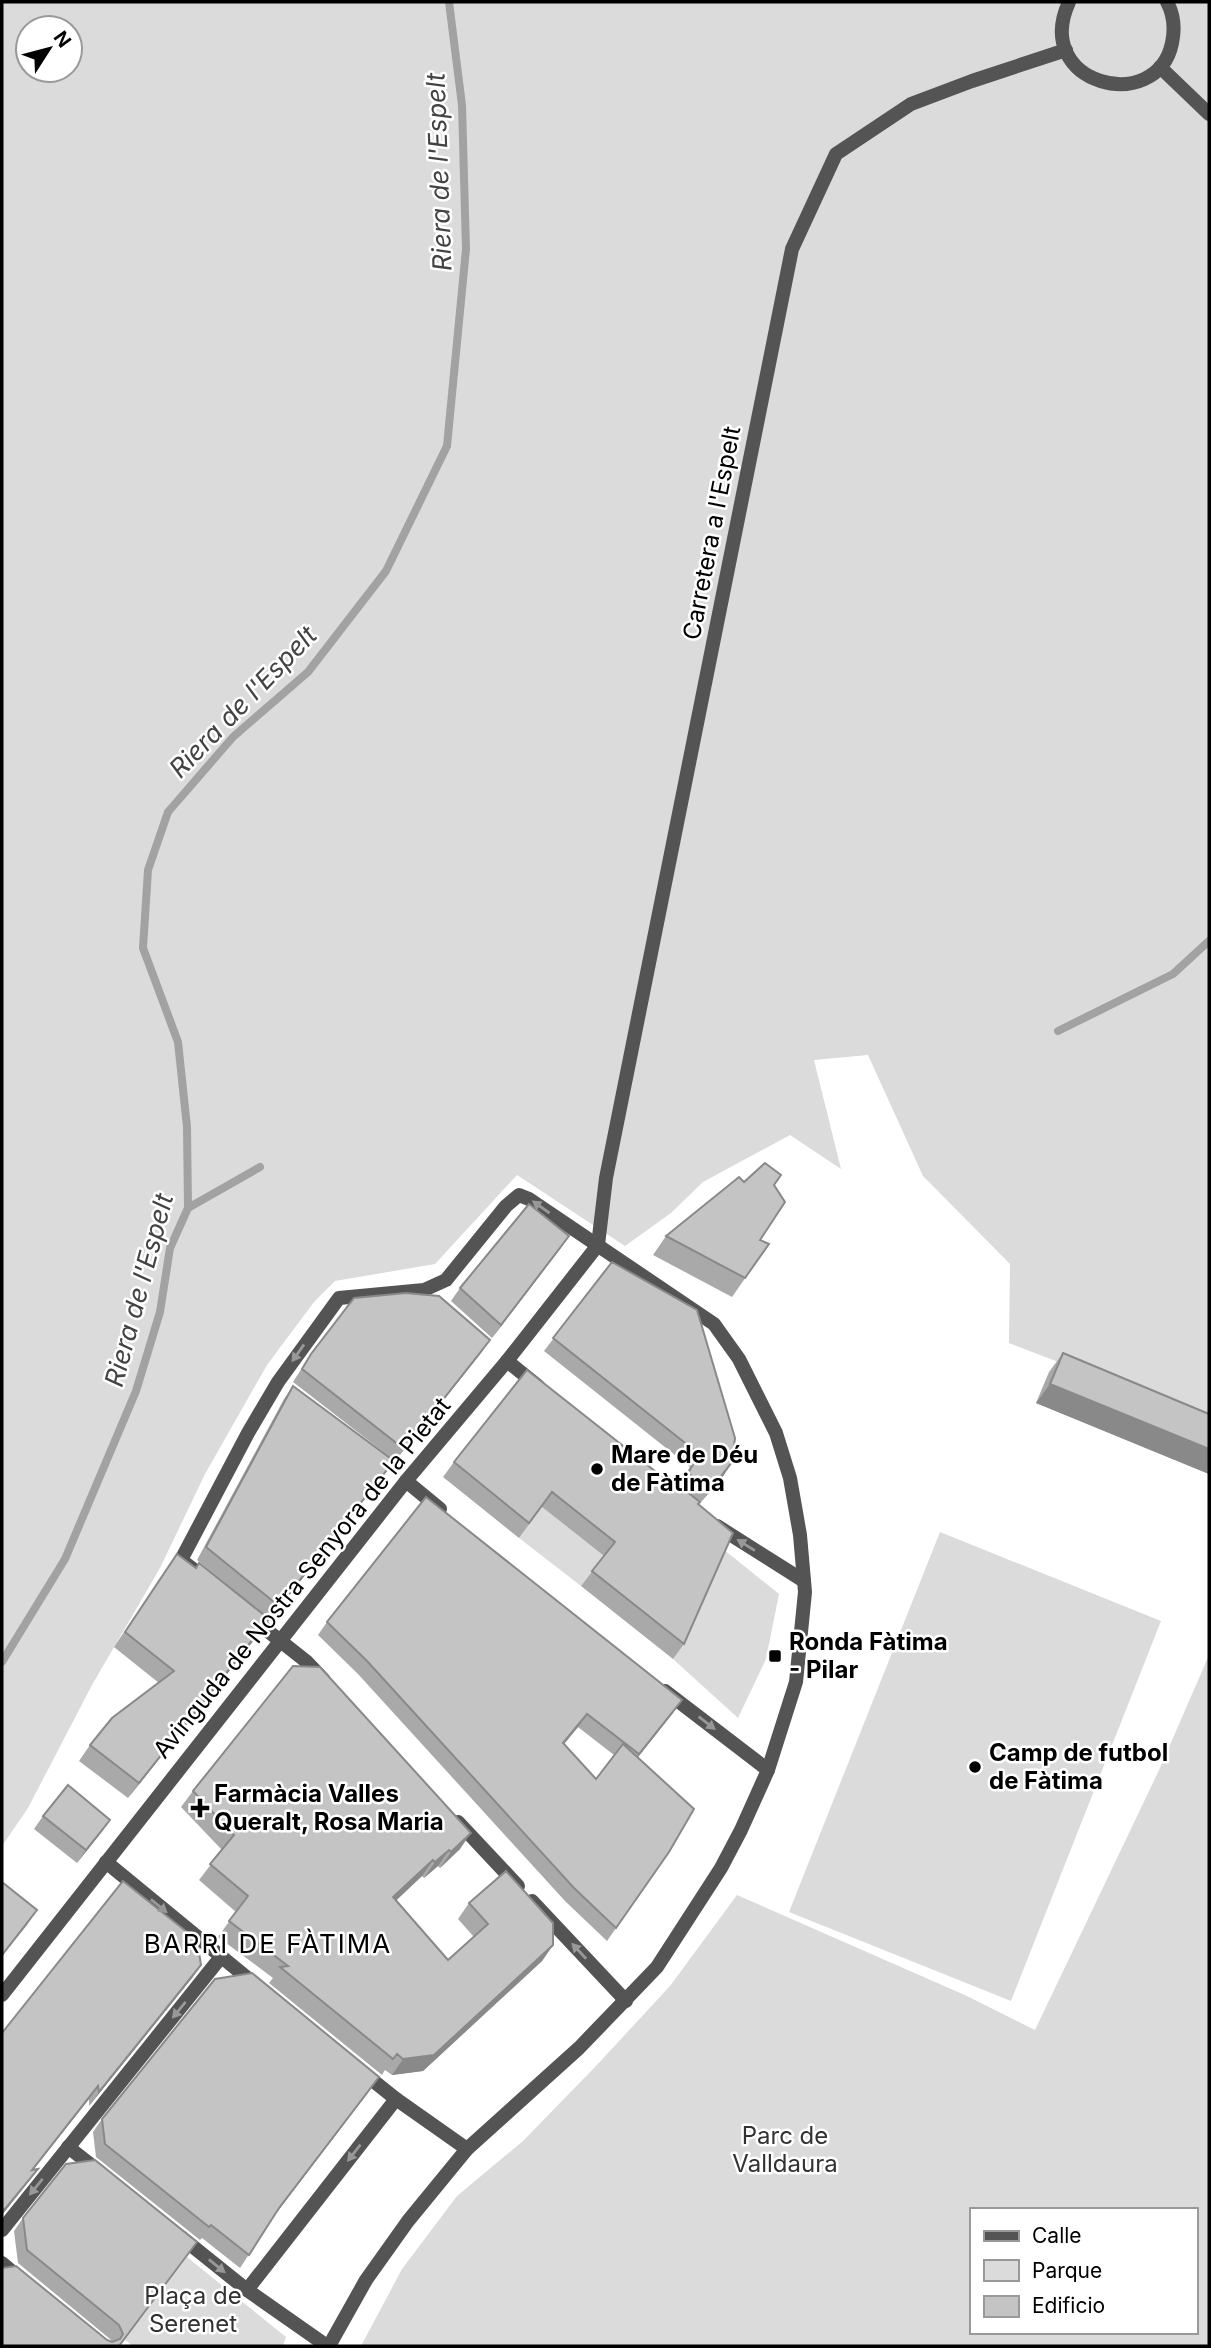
<svg xmlns="http://www.w3.org/2000/svg" width="1211" height="2348" font-family="Inter,sans-serif">
<style>
.green{fill:#dbdbdb;fill-rule:evenodd}
.lines{fill:none;stroke-linecap:round;stroke-linejoin:round}
.stream{stroke:#a2a2a2;stroke-width:8}
.minor{stroke:#545454;stroke-width:14}
.tertiary{stroke:#545454;stroke-width:14}
.wall{fill:#a9a9a9;fill-rule:evenodd}
.shaded-wall{fill:#898989}
.building{fill:#c4c4c4;stroke:#898989;stroke-width:2}
.oneway{fill:#989898}
.poi-dot{fill:#000;stroke:#fff;stroke-width:2.5}
.labels{text-anchor:middle;stroke-width:5;stroke-linejoin:round;paint-order:stroke}
.street-label{font-size:24px;fill:#000;stroke:#fff}
.poi-label{font-size:24px;font-weight:bold;fill:#000;stroke:#fff;text-anchor:start}
.park-label{font-size:24px;fill:#323232;stroke:#fff}
.water-label{font-size:26px;font-style:italic;fill:#434343;stroke:#fff}
.neighbourhood-label{font-size:26px;letter-spacing:2px;fill:#000;stroke:#fff}
</style>
<rect width="100%" height="100%" fill="#fff"/>
<!-- green -->
<g class="green">
<path d="M2,2h1207v1418l-200,-77 1,-79 -87,-88 -55,-121 -54,5 27,109 -51,-34 -87,47 -32,31 -46,33 -108,-71 -82,89 -100,17 -21,21 -47,63 -62,109 -45,94 -68,117 -64,123 -26,38zM28,28h42v42h-42z"/>
<path d="M542,1507l63,50 -24,29 -62,-48z"/>
<path d="M940,1532l221,89 -150,380 -222,-89z"/>
<path d="M723,1549l56,45 -13,65 -28,59 -65,-59z"/>
<path d="M1209,1655v691h-848l41,-77 55,-73 66,-55 73,-75 74,-80 67,-91 230,101 68,34 125,-262zM971,2210h224v122h-224z"/>
<path d="M187,2257l99,80 -3,9h-150l-8,-6z"/>
</g>
<g class="lines">
<!-- stream -->
<g class="stream">
<path d="M1058,1031l115,-57 36,-33"/>
<path d="M188,1208l72,-41"/>
<path d="M2,1662l63,-103 71,-168 24,-79 10,-64 18,-40 -1,-81 -9,-85 -35,-94 5,-78 20,-58 65,-75 75,-65 78,-101 61,-125 19,-197 -4,-144 -13,-103"/>
</g>
<!-- minor -->
<g class="minor">
<path d="M507,1361l31,25"/>
<path d="M406,1481l34,28"/>
<path d="M717,1526l87,55"/>
<path d="M193,1569l-12,-9 67,-127 30,-51 61,-84 85,-8 22,-10 60,-74 13,-11 10,4 185,125 25,35 37,74 14,45 10,57 5,57 -9,90 -28,88 -27,60 -20,38 -64,99 -78,81 -112,101 -59,72 -42,59 -37,66"/>
<path d="M249,1616l58,46 17,18"/>
<path d="M665,1691l103,79"/>
<path d="M458,1822l60,64"/>
<path d="M106,1862l150,123"/>
<path d="M532,1901l94,100"/>
<path d="M2,1995l404,-514 101,-120 91,-116 8,-67 186,-929 44,-95 75,-50 61,-23 94,-31"/>
<path d="M361,2071l35,28 71,50"/>
<path d="M68,2147l32,25"/>
<path d="M2,2230l219,-273"/>
<path d="M181,2237l66,53 80,56"/>
<path d="M2,2263l19,16"/>
<path d="M247,2290l149,-191"/>
</g>
<!-- tertiary -->
<g class="tertiary">
<path d="M1069,2c-38,83 88,114 103,41 3,-14 2,-28 -5,-41"/>
<path d="M1160,67l49,47"/>
</g>
</g>
<!-- wall -->
<g class="wall">
<path d="M744,1182l30,3 -14,55 9,4 -37,53 -79,-42 13,-19z"/>
<path d="M560,1249l-68,89 -41,-37 9,-13z"/>
<path d="M612,1262l112,213 -23,27 -22,-16 11,-19 -146,-116z"/>
<path d="M481,1353l-86,108 -102,-79 18,-28z"/>
<path d="M1063,1353l146,61v60l-173,-71 13,-31z"/>
<path d="M293,1386l91,88 -114,146 -73,-60 87,-161z"/>
<path d="M454,1462l225,28 20,14 -15,140 -11,15 -92,-73 23,-30 -62,-49 -23,31 -76,-61z"/>
<path d="M199,1563l70,56 -11,16 -130,163 -49,-37 11,-16 69,-62 -45,-36 52,-78 29,-1z"/>
<path d="M327,1622l346,91 -35,44 31,95 -62,89 -42,-40 -207,-227 -40,-39zM578,1727l36,28 -18,24 -32,-35z"/>
<path d="M193,1791l267,58 -20,19 -2,-2 -14,12 -2,-2 -26,24 52,60 26,-23 -16,-18 11,-16 84,42 -11,16 -119,110 -31,4 -7,-5 -3,5 -113,-92 4,-5 -55,-41 18,-25 -37,-32 23,-30 -41,-43z"/>
<path d="M43,1816l67,4 -33,43 -43,-34z"/>
<path d="M201,1965l-9,13 -103,128v-7l-56,70 -5,13 -26,33v-182z"/>
<path d="M370,2090l-95,125 -35,53 -38,-30 -2,2 -104,-83 -3,-25 9,-13z"/>
<path d="M23,2218l174,24 -77,104 -13,-6 5,2 -2,-3 -92,-76 -4,-32z"/>
</g>
<!-- shaded-wall -->
<g class="shaded-wall">
<path d="M569,1236l-9,13 -68,89 9,-13z"/>
<path d="M490,1340l-9,13 -86,108 9,-12z"/>
<path d="M1050,1384l159,65v25l-173,-71z"/>
<path d="M394,1461l-10,13 -114,146 9,-14z"/>
<path d="M732,1462l-8,13 -23,27 9,-12z"/>
<path d="M269,1619l-11,16 -130,163 11,-15z"/>
<path d="M682,1700l-9,13 -43,54 9,-13z"/>
<path d="M587,1714l-9,13 -24,29 9,-13z"/>
<path d="M110,1820l-9,13 -24,30 9,-13z"/>
<path d="M471,1833l-11,16 -20,19 11,-16z"/>
<path d="M449,1850l-11,16 -14,12 11,-16z"/>
<path d="M433,1860l-11,16 -40,38 11,-17z"/>
<path d="M37,1910l-10,15 -25,31v-1z"/>
<path d="M553,1945l-11,16 -119,110 -31,4 11,-16z"/>
<path d="M201,1965l-9,13 -103,128 10,-14z"/>
<path d="M379,2077l-9,13 -100,131 9,-13z"/>
<path d="M98,2086l-9,13 -66,84 9,-13z"/>
<path d="M38,2169l-10,13 -26,33v-6z"/>
</g>
<!-- building -->
<g class="building">
<path d="M765,1163l16,12 -7,10 11,17 -25,38 9,4 -24,34 -79,-42 73,-59 5,5z"/>
<path d="M529,1204l40,32 -68,89 -41,-37z"/>
<path d="M612,1262l85,48 38,128 -3,24 -22,28 -22,-17 11,-19 -146,-116z"/>
<path d="M406,1293l33,3 51,44 -86,109 -102,-80 9,-15 43,-56z"/>
<path d="M1063,1353l146,61v35l-159,-65z"/>
<path d="M527,1370l152,120 2,-3 19,15 -2,2 35,29 -49,111 -92,-73 23,-29 -63,-50 -23,31 -75,-61z"/>
<path d="M293,1386l101,75 -115,145 -73,-59z"/>
<path d="M426,1497l256,203 -43,54 -52,-40 -24,29 33,36 27,-35 71,65 -25,43 -53,76 -42,-40 -207,-227 -40,-39z"/>
<path d="M177,1554l19,14 3,-5 70,56 -130,164 -49,-38 22,-27 62,-47 -49,-39z"/>
<path d="M293,1666l27,1 151,166 -20,19 -2,-2 -14,12 -2,-2 -40,37 55,63 40,-36 -19,-21 37,-32 47,52v22l-119,110 -31,4 -6,-5 -4,5 -113,-92 8,-1 -59,-45 19,-25 -38,-32 24,-29 -41,-44z"/>
<path d="M68,1785l42,35 -24,30 -43,-34z"/>
<path d="M123,1881l74,59 4,25 -102,127 -1,-6 -66,84 6,-1 -33,40h-3v-176z"/>
<path d="M2,1882l35,28 -35,45z"/>
<path d="M252,1973l127,104 -100,131 -30,47 -38,-30 -2,2 -104,-83 -3,-25 113,-140z"/>
<path d="M95,2160l102,82 -78,104h-117v-78l14,-2 91,74 5,2 8,-3 3,-5 -4,-9 -92,-75 -4,-32 43,-54z"/>
</g>
<!-- one-way arrows -->
<defs><path id="oneway-solid" d="M-6-.8H1V-3.2L6.5 0L1 3.2V.8H-6Z" transform="scale(1.75)"/></defs>
<g class="oneway">
<use href="#oneway-solid" transform="translate(541 1207) rotate(-145)"/>
<use href="#oneway-solid" transform="translate(298 1353) rotate(125)"/>
<use href="#oneway-solid" transform="translate(746 1545) rotate(-148)"/>
<use href="#oneway-solid" transform="translate(707 1723) rotate(38)"/>
<use href="#oneway-solid" transform="translate(159 1906) rotate(39)"/>
<use href="#oneway-solid" transform="translate(579 1951) rotate(-133)"/>
<use href="#oneway-solid" transform="translate(179 2010) rotate(129)"/>
<use href="#oneway-solid" transform="translate(354 2153) rotate(128)"/>
<use href="#oneway-solid" transform="translate(36 2187) rotate(129)"/>
<use href="#oneway-solid" transform="translate(217 2266) rotate(39)"/>
</g>
<!-- markers -->
<g class="poi-dot">
<circle cx="597" cy="1469" r="7"/>
<rect x="768" y="1649" width="14" height="14" rx="3.5"/>
<circle cx="975" cy="1767" r="7"/>
<path d="M196.5 1797.5h7v7h7v7h-7v7h-7v-7h-7v-7h7z"/>
</g>
<g class="labels">
<!-- street labels -->
<g class="street-label">
<text transform="translate(712 533) rotate(-79)" y="8">Carretera a l'Espelt</text>
<text transform="translate(302 1578) rotate(-51)" y="8">Avinguda de Nostra Senyora de la Pietat</text>
</g>
<!-- poi labels -->
<g class="poi-label">
<text x="611" y="1463">Mare de Déu<tspan x="611" dy="28">de Fàtima</tspan></text>
<text x="789" y="1650">Ronda Fàtima<tspan x="789" dy="28">- Pilar</tspan></text>
<text x="989" y="1761">Camp de futbol<tspan x="989" dy="28">de Fàtima</tspan></text>
<text x="214" y="1802">Farmàcia Valles<tspan x="214" dy="28">Queralt, Rosa Maria</tspan></text>
</g>
<!-- park labels -->
<g class="park-label">
<text x="785" y="2144">Parc de<tspan x="785" dy="28">Valldaura</tspan></text>
<text x="193" y="2304">Plaça de<tspan x="193" dy="28">Serenet</tspan></text>
</g>
<!-- water labels -->
<g class="water-label">
<text transform="translate(439 172) rotate(-92)" y="9">Riera de l'Espelt</text>
<text transform="translate(243 702) rotate(-46)" y="9">Riera de l'Espelt</text>
<text transform="translate(139 1290) rotate(-75)" y="9">Riera de l'Espelt</text>
</g>
<!-- neighbourhood labels -->
<g class="neighbourhood-label">
<text x="268" y="1953">BARRI DE FÀTIMA</text>
</g>
</g>
<!-- border -->
<rect width="1211" height="2348" fill="none" stroke="#000000" stroke-width="7"/>
<!-- legend -->
<rect x="970" y="2208" width="228" height="126" fill="#ffffff" stroke="#999999" stroke-width="2"/>
<rect x="984" y="2231" width="35" height="10" fill="#545454" stroke="#999999" stroke-width="2"/>
<text x="1032" y="2243" font-size="21" fill="#000000">Calle</text>
<rect x="984" y="2260" width="35" height="21" fill="#dbdbdb" stroke="#999999" stroke-width="2"/>
<text x="1032" y="2278" font-size="21" fill="#000000">Parque</text>
<rect x="984" y="2296" width="35" height="21" fill="#c4c4c4" stroke="#999999" stroke-width="2"/>
<text x="1032" y="2313" font-size="21" fill="#000000">Edificio</text>
<!-- north arrow -->
<g transform="translate(49 49) rotate(54)"><circle r="33" fill="#ffffff" stroke="#999999" stroke-width="2"/>
<path d="M0-5L12 26L0 18L-12 26Z" fill="#000000"/>
<text y="-10" font-size="19" font-weight="bold" text-anchor="middle" fill="#000000">N</text>
</g>
</svg>
